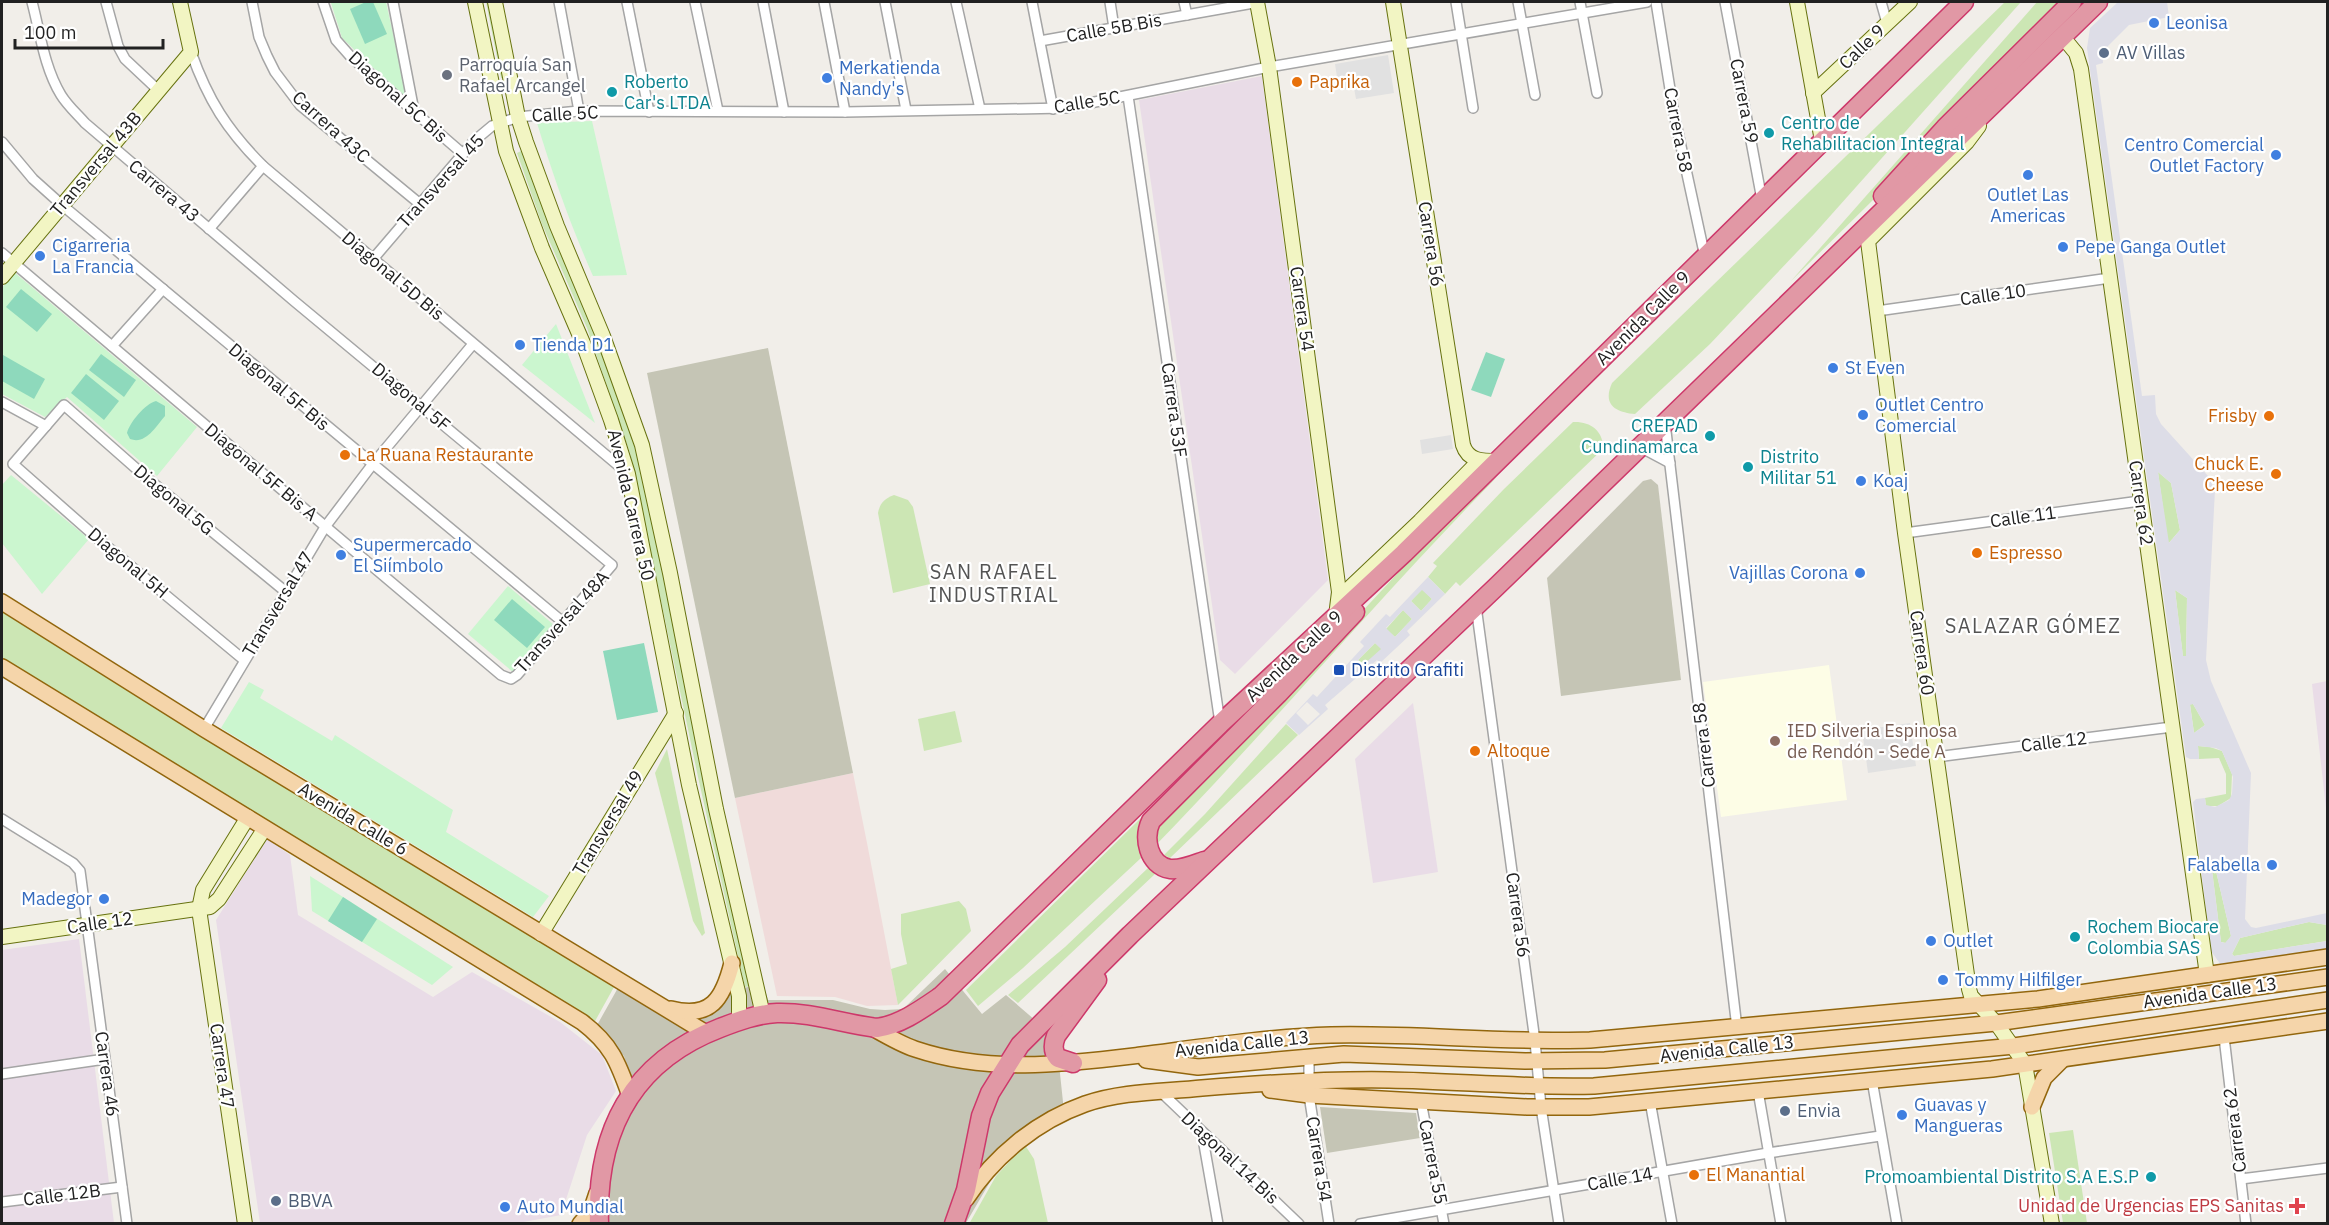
<svg xmlns="http://www.w3.org/2000/svg" width="2329" height="1225" font-family="'IBM Plex Sans',sans-serif">
<style>
.commercial{fill:#f0dbda}
.industrial{fill:#e9dce7}
.education{fill:#fdfde6}
.construction{fill:#c5c5b5}
.grass{fill:#cce6b4}
.park{fill:#cbf6cf}
.pitch{fill:#8ed9bc}
.parking{fill:#e1e1e1}
.plaza{fill:#dddde7;fill-rule:evenodd}
.lines{fill:none;stroke-linecap:round;stroke-linejoin:round}
.street-casing{stroke:#a5a5a5;stroke-width:12}
.secondary-casing{stroke:#67720f;stroke-width:16}
.primary-casing{stroke:#92660d;stroke-width:18}
.highway-casing{stroke:#cd386a;stroke-width:21}
.street{stroke:#fff;stroke-width:9}
.secondary{stroke:#f2f5c3;stroke-width:14}
.primary{stroke:#f5d5aa;stroke-width:15}
.highway{stroke:#e198a5;stroke-width:18}
.shop-dot{fill:#3f7fe0;stroke:#fff;stroke-width:2}
.service-dot{fill:#5c6f8a;stroke:#fff;stroke-width:2}
.worship-dot{fill:#6b7280;stroke:#fff;stroke-width:2}
.food-dot{fill:#e8710a;stroke:#fff;stroke-width:2}
.culture-dot{fill:#0f9aa8;stroke:#fff;stroke-width:2}
.transit-dot{fill:#1a4fb4;stroke:#fff;stroke-width:2}
.education-dot{fill:#8d6e63;stroke:#fff;stroke-width:2}
.health-dot{fill:#e0444e;stroke:#fff;stroke-width:2}
.labels{text-anchor:middle;stroke-width:4.5;stroke-linejoin:round;paint-order:stroke}
.shop-label{font-size:18px;fill:#366cbe;stroke:#fff;text-anchor:start}
.street-label{font-size:18px;fill:#212121;stroke:#fff}
.service-label{font-size:18px;fill:#4e5e75;stroke:#fff;text-anchor:start}
.worship-label{font-size:18px;fill:#5b616d;stroke:#fff;text-anchor:start}
.culture-label{font-size:18px;fill:#0d838f;stroke:#fff;text-anchor:start}
.food-label{font-size:18px;fill:#c56008;stroke:#fff;text-anchor:start}
.transit-label{font-size:18px;fill:#164399;stroke:#fff;text-anchor:start}
.education-label{font-size:18px;fill:#785e54;stroke:#fff;text-anchor:start}
.health-label{font-size:18px;fill:#be3a42;stroke:#fff;text-anchor:end}
.neighbourhood-label{font-size:20px;letter-spacing:1.5px;fill:#545454;stroke:#fff}
</style>
<rect width="100%" height="100%" fill="#f1eee9"/>
<!-- commercial -->
<path class="commercial" d="M853,773l15,75 30,157 -31,1 -32,-9 -58,-1 -42,-198z"/>
<!-- industrial -->
<g class="industrial">
<path d="M1262,76l66,504 -93,94 -15,-14 -81,-560z"/>
<path d="M2327,681h1l-1,136 -15,-133z"/>
<path d="M1413,703l25,169 -65,11 -18,-124z"/>
<path d="M267,839l23,16 8,60 135,82 39,-25 88,50 42,33 14,36 -29,44 -26,80 -48,9 -253,-1 -44,-303z"/>
<path d="M79,939l35,284 -112,1v-274z"/>
</g>
<!-- education -->
<path class="education" d="M1829,665l18,135 -126,17 -18,-135z"/>
<!-- construction -->
<g class="construction">
<path d="M768,348l85,425 -118,25 -88,-425z"/>
<path d="M1651,479l7,6 23,195 -120,16 -14,-118 96,-97z"/>
<path d="M945,969l37,45 24,-19 44,38 9,31 6,57 -40,23 -10,9 -21,22 -28,48 -396,1 15,-13 47,-129 -8,-26 -28,-29 23,-41 48,27 39,-1 19,-12 4,-8 34,-9 5,17h65l37,9 15,1 18,-1z"/>
<path d="M1320,1107l96,6 4,25 -93,15z"/>
</g>
<!-- grass -->
<g class="grass">
<path d="M486,2h5l16,76h-6z"/>
<path d="M2005,2h16l-206,231 -105,111 -75,70c-19,-2 -33,-9 -23,-31z"/>
<path d="M2037,2h22l-82,80 -103,117 -83,82z"/>
<path d="M523,150l53,132 62,168 114,536 -7,1 -47,-210 -68,-324 -43,-125 -45,-104 -25,-71z"/>
<path d="M1573,422c17,-1 31,9 30,27l-143,137 -4,-4 -11,12 -17,-17 9,-11 -4,-3 71,-74z"/>
<path d="M2158,472l13,11 9,47 -12,14z"/>
<path d="M1497,477c-118,120 -226,250 -344,371l2,-20 162,-168 119,-128z"/>
<path d="M894,495l14,5 5,7 17,77 -37,9 -15,-80c2,-10 6,-14 16,-18z"/>
<path d="M1422,589l10,10 -11,12 -10,-10z"/>
<path d="M2175,590l12,8 -1,58 -3,1z"/>
<path d="M1403,610l9,9 -17,18 -9,-8z"/>
<path d="M2,612l612,375 -20,36 -287,-178 -305,-186z"/>
<path d="M1375,643l7,6 -18,16 -6,-5z"/>
<path d="M2190,704h3l12,21 -11,8z"/>
<path d="M955,711l7,31 -38,9 -6,-32z"/>
<path d="M1286,724l12,11 -128,123 -6,-3 41,-41z"/>
<path d="M2198,746l12,1 12,4 10,23 -1,24 -13,8h-12l-1,-8 21,-4v-20l-7,-16 -20,1z"/>
<path d="M667,749l38,184 -3,3 -9,-15 -38,-148z"/>
<path d="M1142,817l-3,23 2,18 -118,110 -45,38 -12,-16z"/>
<path d="M1148,868l7,6 -137,129 -10,-8 57,-48z"/>
<path d="M2212,870l4,1 15,65 -5,7 -5,-1z"/>
<path d="M959,901l7,8 5,22 -73,74 -7,-36 16,-5 -6,-30v-20z"/>
<path d="M2309,922l18,3v16l-93,15 -2,-2 8,-16z"/>
<path d="M2073,1130l14,93h-24l-14,-90z"/>
<path d="M1025,1145l9,14 14,64 -79,1 27,-48z"/>
</g>
<!-- park -->
<g class="park">
<path d="M335,2h51l22,99 -66,-63 -11,-35z"/>
<path d="M592,121l35,154 -34,1c-22,-50 -40,-100 -56,-153z"/>
<path d="M14,272l183,155 -40,49 -90,-79 -22,20 -43,-23v-106z"/>
<path d="M556,324l39,99 -73,-58z"/>
<path d="M11,475l78,64 -47,55 -40,-51v-58z"/>
<path d="M508,586l46,39 -40,48 -46,-39z"/>
<path d="M249,682l15,8 -4,8 72,43 3,-6 118,75 -7,22 103,64 -16,21 -312,-189z"/>
<path d="M310,876l143,91 -21,18 -120,-74z"/>
</g>
<!-- pitch -->
<g class="pitch">
<path d="M366,2h7l14,32 -22,10 -15,-35z"/>
<path d="M21,289l31,25 -15,18 -31,-25z"/>
<path d="M1486,352l19,7 -14,38 -20,-7z"/>
<path d="M101,354l35,26 -12,17 -35,-27z"/>
<path d="M3,355l42,24 -11,20 -32,-18z"/>
<path d="M86,374l33,27 -15,19 -33,-27z"/>
<path d="M156,401l9,5v10c-9,10 -19,29 -35,23l-3,-6c3,-11 18,-29 29,-32z"/>
<path d="M512,599l33,28 -18,21 -33,-28z"/>
<path d="M644,643l14,69 -41,8 -14,-69z"/>
<path d="M343,897l34,22 -15,23 -34,-21z"/>
</g>
<!-- parking -->
<g class="parking">
<path d="M1388,55l6,38 -38,6 -2,-11 -15,2 -4,-26z"/>
<path d="M1451,435l2,14 -31,5 -2,-14z"/>
<path d="M1910,723l6,43 -48,7 -6,-43z"/>
</g>
<!-- plaza -->
<g class="plaza">
<path d="M2118,2h49l2,15 -40,8 -27,27 1,11 -7,2 46,331 13,-1 1,19 5,10 47,52 7,14 -9,170 5,21 40,92 -6,146 6,8 5,1 71,-15v12l-18,-3 -69,16 -8,16 2,2 93,-15v8l-106,16 -10,-14 -18,-149 3,-3 9,-1 1,7 9,2 14,-7 3,-6 1,-17 -11,-26 -6,-3 -18,-2 1,13h-9l-4,-2 -99,-709 3,-20zM2158,472l13,11 9,47 -11,13zM2175,590l12,8 -1,58h-3zM2193,704l12,21 -11,8 -4,-28zM2212,870l4,1 15,65 -6,7 -4,-1z"/>
<path d="M1428,577l17,17 -38,37 3,4 -30,28 -3,-3 -52,45 3,4 -29,26 -13,-12 27,-29 4,3 47,-51 -4,-4 26,-28 4,3zM1422,590l10,9 -11,12 -10,-10zM1403,610l9,9 -17,18 -9,-9zM1375,643l6,6 -18,16 -5,-5zM1307,702l13,12 -12,11 -12,-12z"/>
</g>
<g class="lines">
<!-- street casing -->
<g class="street-casing">
<g id="street">
<path d="M106,2l12,44 7,13 33,31"/>
<path d="M252,2l7,35 8,19 8,16 25,33 120,99"/>
<path d="M323,2l13,38 15,17 111,96"/>
<path d="M393,2l21,109"/>
<path d="M559,2l20,109"/>
<path d="M627,2l22,110"/>
<path d="M695,2l23,109"/>
<path d="M763,2l21,110"/>
<path d="M824,2l21,110"/>
<path d="M885,2l21,108"/>
<path d="M956,2l24,107"/>
<path d="M1032,2l21,107"/>
<path d="M1110,2l4,26"/>
<path d="M1184,2l3,13"/>
<path d="M1456,2l17,106"/>
<path d="M1518,2l17,93"/>
<path d="M1580,2l17,91"/>
<path d="M1656,2l18,112 31,143"/>
<path d="M1725,2l37,198"/>
<path d="M1881,2l6,21"/>
<path d="M1040,41l219,-39"/>
<path d="M191,52c17,48 36,78 72,114l363,306"/>
<path d="M1128,96l92,627"/>
<path d="M2,142l31,37 29,26 502,418"/>
<path d="M209,229l54,-63"/>
<path d="M2,253l499,422 10,4 6,-4 95,-110 -318,-264 -209,-178c-8,-9 -18,-18 -24,-28 -17,-28 -21,-63 -29,-93"/>
<path d="M373,259l101,-118 18,-15 26,-9 61,-6 266,1 220,-4 204,-41 378,-65"/>
<path d="M1877,311l233,-33"/>
<path d="M112,346l51,-57"/>
<path d="M2,402l44,24"/>
<path d="M1665,423l72,605"/>
<path d="M1640,447l30,16"/>
<path d="M1905,533l235,-32"/>
<path d="M1476,606l59,435 6,66 18,117"/>
<path d="M244,660l-147,-122 -84,-74 51,-59 84,74 138,113"/>
<path d="M204,729l121,-202 47,-62 101,-121"/>
<path d="M1936,757l236,-30"/>
<path d="M2,819l71,44 7,8 47,353"/>
<path d="M2224,1037l22,187"/>
<path d="M1309,1056v39l20,129"/>
<path d="M2,1074l103,-15"/>
<path d="M1872,1080l25,144"/>
<path d="M1758,1091l23,133"/>
<path d="M1161,1092l138,132"/>
<path d="M1421,1101l23,123"/>
<path d="M1650,1101l22,123"/>
<path d="M1202,1133l16,91"/>
<path d="M2241,1179l87,-11"/>
<path d="M2,1202l120,-15"/>
<path d="M1360,1224l408,-71 112,-17"/>
</g>
</g>
<!-- secondary casing -->
<g class="secondary-casing">
<g id="secondary">
<path d="M475,2l31,149 36,97 41,95 28,77 17,54 61,311 50,211v25"/>
<path d="M495,2l23,115 8,25 31,84 46,110 39,109 28,128 46,236 47,206"/>
<path d="M1257,2l12,65 70,525 -3,24"/>
<path d="M1393,2l70,443c5,16 19,16 35,16"/>
<path d="M1797,2l25,139"/>
<path d="M2062,36l14,17 5,16 126,906"/>
<path d="M1813,93l97,-91"/>
<path d="M1979,126l-12,16 -99,99 37,292 64,456 2,7 25,27 29,41 27,160"/>
<path d="M2,277l189,-225 -11,-50"/>
<path d="M1340,597l80,-76 59,-60"/>
<path d="M541,934l135,-221"/>
<path d="M2,937l208,-30 9,-8 46,-71"/>
<path d="M245,1224l-46,-315 4,-19 45,-73"/>
</g>
</g>
<!-- primary casing -->
<g class="primary-casing">
<g id="primary">
<path d="M2,602l202,127 502,304"/>
<path d="M2,667l580,355c29,22 36,40 48,74"/>
<path d="M671,1009c40,10 52,-10 61,-46"/>
<path d="M871,1027c14,8 29,17 44,22 74,25 151,15 226,6 62,-8 126,-18 190,-20 86,-2 172,8 259,5l448,-41 290,-42"/>
<path d="M1146,1060l52,7 146,-13 181,7 80,-1 391,-37 332,-46"/>
<path d="M1270,1090l39,5 218,12h62l403,-38 336,-48"/>
<path d="M2032,1107l12,-29 18,-18"/>
<path d="M966,1199c28,-43 71,-78 119,-95 38,-13 79,-12 117,-16 62,-5 125,-9 187,-8 68,1 136,8 205,6l420,-40 314,-46"/>
<path d="M580,1224l11,-13 6,-18"/>
</g>
</g>
<!-- highway casing -->
<g class="highway-casing">
<g id="highway">
<path d="M1883,196l62,-68 127,-126"/>
<path d="M1204,861c-11,4 -22,9 -34,8 -22,-4 -27,-31 -19,-48l127,-127 77,-82"/>
<path d="M1073,1063l-15,-5c-6,-7 -5,-14 -2,-22l41,-56"/>
<path d="M599,1224c-3,-92 32,-162 121,-196 18,-7 37,-14 57,-15 35,-1 66,11 100,15 23,-3 45,-19 64,-32l279,-272 184,-171 560,-551"/>
<path d="M954,1224l12,-34 15,-74 9,-23 30,-48 110,-110 366,-348 602,-585"/>
</g>
</g>
<!-- street -->
<use href="#street" class="street"/>
<!-- secondary -->
<use href="#secondary" class="secondary"/>
<!-- primary -->
<use href="#primary" class="primary"/>
<!-- highway -->
<use href="#highway" class="highway"/>
</g>
<!-- markers -->
<g class="shop-dot">
<circle cx="2154" cy="23" r="6"/>
<circle cx="827" cy="78" r="6"/>
<circle cx="2276" cy="155" r="6"/>
<circle cx="2028" cy="175" r="6"/>
<circle cx="2063" cy="247" r="6"/>
<circle cx="40" cy="256" r="6"/>
<circle cx="520" cy="345" r="6"/>
<circle cx="1833" cy="368" r="6"/>
<circle cx="1863" cy="415" r="6"/>
<circle cx="1861" cy="481" r="6"/>
<circle cx="341" cy="555" r="6"/>
<circle cx="1860" cy="573" r="6"/>
<circle cx="2272" cy="865" r="6"/>
<circle cx="104" cy="899" r="6"/>
<circle cx="1931" cy="941" r="6"/>
<circle cx="1943" cy="980" r="6"/>
<circle cx="1902" cy="1115" r="6"/>
<circle cx="505" cy="1207" r="6"/>
</g>
<g class="service-dot">
<circle cx="2104" cy="53" r="6"/>
<circle cx="1785" cy="1111" r="6"/>
<circle cx="276" cy="1201" r="6"/>
</g>
<circle class="worship-dot" cx="447" cy="75" r="6"/>
<g class="food-dot">
<circle cx="1297" cy="82" r="6"/>
<circle cx="2269" cy="416" r="6"/>
<circle cx="345" cy="455" r="6"/>
<circle cx="2276" cy="474" r="6"/>
<circle cx="1977" cy="553" r="6"/>
<circle cx="1475" cy="751" r="6"/>
<circle cx="1694" cy="1175" r="6"/>
</g>
<g class="culture-dot">
<circle cx="612" cy="92" r="6"/>
<circle cx="1769" cy="133" r="6"/>
<circle cx="1710" cy="436" r="6"/>
<circle cx="1748" cy="467" r="6"/>
<circle cx="2075" cy="937" r="6"/>
<circle cx="2151" cy="1177" r="6"/>
</g>
<rect class="transit-dot" x="1333" y="664" width="12" height="12" rx="3"/>
<circle class="education-dot" cx="1775" cy="741" r="6"/>
<path class="health-dot" d="M2294 1197h6v6h6v6h-6v6h-6v-6h-6v-6h6z"/>
<g class="labels">
<!-- shop labels -->
<g class="shop-label">
<text x="2166" y="29">Leonisa</text>
<text x="839" y="74">Merkatienda<tspan x="839" dy="21">Nandy's</tspan></text>
<text x="2264" y="151" text-anchor="end">Centro Comercial<tspan x="2264" dy="21">Outlet Factory</tspan></text>
<text x="2028" y="201" text-anchor="middle">Outlet Las<tspan x="2028" dy="21">Americas</tspan></text>
<text x="52" y="252">Cigarreria<tspan x="52" dy="21">La Francia</tspan></text>
<text x="2075" y="253">Pepe Ganga Outlet</text>
<text x="532" y="351">Tienda D1</text>
<text x="1845" y="374">St Even</text>
<text x="1875" y="411">Outlet Centro<tspan x="1875" dy="21">Comercial</tspan></text>
<text x="1873" y="487">Koaj</text>
<text x="353" y="551">Supermercado<tspan x="353" dy="21">El Siímbolo</tspan></text>
<text x="1848" y="579" text-anchor="end">Vajillas Corona</text>
<text x="2260" y="871" text-anchor="end">Falabella</text>
<text x="92" y="905" text-anchor="end">Madegor</text>
<text x="1943" y="947">Outlet</text>
<text x="1955" y="986">Tommy Hilfilger</text>
<text x="1914" y="1111">Guavas y<tspan x="1914" dy="21">Mangueras</tspan></text>
<text x="517" y="1213">Auto Mundial</text>
</g>
<!-- street labels -->
<g class="street-label">
<text transform="translate(1114 28) rotate(-10)" y="6">Calle 5B Bis</text>
<text transform="translate(1862 47) rotate(-44)" y="6">Calle 9</text>
<text transform="translate(398 97) rotate(42)" y="6">Diagonal 5C Bis</text>
<text transform="translate(1744 101) rotate(79)" y="6">Carrera 59</text>
<text transform="translate(1087 102) rotate(-9)" y="6">Calle 5C</text>
<text transform="translate(565 114) rotate(-3)" y="6">Calle 5C</text>
<text transform="translate(331 127) rotate(42)" y="6">Carrera 43C</text>
<text transform="translate(1678 130) rotate(79)" y="6">Carrera 58</text>
<text transform="translate(96 164) rotate(-50)" y="6">Transversal 43B</text>
<text transform="translate(441 181) rotate(-48)" y="6">Transversal 45</text>
<text transform="translate(164 191) rotate(40)" y="6">Carrera 43</text>
<text transform="translate(1431 244) rotate(81)" y="6">Carrera 56</text>
<text transform="translate(393 276) rotate(40)" y="6">Diagonal 5D Bis</text>
<text transform="translate(1993 295) rotate(-8)" y="6">Calle 10</text>
<text transform="translate(1302 309) rotate(82)" y="6">Carrera 54</text>
<text transform="translate(1643 318) rotate(-45)" y="6">Avenida Calle 9</text>
<text transform="translate(279 387) rotate(40)" y="6">Diagonal 5F Bis</text>
<text transform="translate(411 397) rotate(40)" y="6">Diagonal 5F</text>
<text transform="translate(1174 410) rotate(82)" y="6">Carrera 53F</text>
<text transform="translate(261 472) rotate(40)" y="6">Diagonal 5F Bis A</text>
<text transform="translate(174 500) rotate(40)" y="6">Diagonal 5G</text>
<text transform="translate(2141 503) rotate(82)" y="6">Carrera 62</text>
<text transform="translate(631 505) rotate(77)" y="6">Avenida Carrera 50</text>
<text transform="translate(2023 517) rotate(-8)" y="6">Calle 11</text>
<text transform="translate(128 563) rotate(40)" y="6">Diagonal 5H</text>
<text transform="translate(278 604) rotate(-59)" y="6">Transversal 47</text>
<text transform="translate(562 622) rotate(-48)" y="6">Transversal 48A</text>
<text transform="translate(1922 653) rotate(82)" y="6">Carrera 60</text>
<text transform="translate(1294 656) rotate(-43)" y="6">Avenida Calle 9</text>
<text transform="translate(2054 742) rotate(-7)" y="6">Calle 12</text>
<text transform="translate(1704 745) rotate(-97)" y="6">Carrera 58</text>
<text transform="translate(353 819) rotate(31)" y="6">Avenida Calle 6</text>
<text transform="translate(608 823) rotate(-59)" y="6">Transversal 49</text>
<text transform="translate(1518 915) rotate(82)" y="6">Carrera 56</text>
<text transform="translate(100 923) rotate(-8)" y="6">Calle 12</text>
<text transform="translate(2210 993) rotate(-8)" y="6">Avenida Calle 13</text>
<text transform="translate(1242 1044) rotate(-6)" y="6">Avenida Calle 13</text>
<text transform="translate(1727 1049) rotate(-6)" y="6">Avenida Calle 13</text>
<text transform="translate(222 1066) rotate(82)" y="6">Carrera 47</text>
<text transform="translate(107 1074) rotate(82)" y="6">Carrera 46</text>
<text transform="translate(2235 1130) rotate(-97)" y="6">Carrera 62</text>
<text transform="translate(1230 1158) rotate(43)" y="6">Diagonal 14 Bis</text>
<text transform="translate(1319 1159) rotate(81)" y="6">Carrera 54</text>
<text transform="translate(1433 1162) rotate(79)" y="6">Carrera 55</text>
<text transform="translate(1620 1179) rotate(-10)" y="6">Calle 14</text>
<text transform="translate(62 1195) rotate(-7)" y="6">Calle 12B</text>
</g>
<!-- service labels -->
<g class="service-label">
<text x="2116" y="59">AV Villas</text>
<text x="1797" y="1117">Envia</text>
<text x="288" y="1207">BBVA</text>
</g>
<!-- worship labels -->
<g class="worship-label">
<text x="459" y="71">Parroquía San<tspan x="459" dy="21">Rafael Arcangel</tspan></text>
</g>
<!-- culture labels -->
<g class="culture-label">
<text x="624" y="88">Roberto<tspan x="624" dy="21">Car's LTDA</tspan></text>
<text x="1781" y="129">Centro de<tspan x="1781" dy="21">Rehabilitacion Integral</tspan></text>
<text x="1698" y="432" text-anchor="end">CREPAD<tspan x="1698" dy="21">Cundinamarca</tspan></text>
<text x="1760" y="463">Distrito<tspan x="1760" dy="21">Militar 51</tspan></text>
<text x="2087" y="933">Rochem Biocare<tspan x="2087" dy="21">Colombia SAS</tspan></text>
<text x="2139" y="1183" text-anchor="end">Promoambiental Distrito S.A E.S.P</text>
</g>
<!-- food labels -->
<g class="food-label">
<text x="1309" y="88">Paprika</text>
<text x="2257" y="422" text-anchor="end">Frisby</text>
<text x="357" y="461">La Ruana Restaurante</text>
<text x="2264" y="470" text-anchor="end">Chuck E.<tspan x="2264" dy="21">Cheese</tspan></text>
<text x="1989" y="559">Espresso</text>
<text x="1487" y="757">Altoque</text>
<text x="1706" y="1181">El Manantial</text>
</g>
<!-- transit labels -->
<g class="transit-label">
<text x="1351" y="676">Distrito Grafiti</text>
</g>
<!-- education labels -->
<g class="education-label">
<text x="1787" y="737">IED Silveria Espinosa<tspan x="1787" dy="21">de Rendón - Sede A</tspan></text>
</g>
<!-- health labels -->
<g class="health-label">
<text x="2284" y="1212">Unidad de Urgencias EPS Sanitas</text>
</g>
<!-- neighbourhood labels -->
<g class="neighbourhood-label">
<text x="994" y="579">SAN RAFAEL<tspan x="994" dy="23">INDUSTRIAL</tspan></text>
<text x="2033" y="633">SALAZAR GÓMEZ</text>
</g>
</g>
<!-- border -->
<rect width="2329" height="1225" fill="none" stroke="#212121" stroke-width="6"/>
<!-- scale -->
<path d="M15 39v9h148v-9" fill="none" stroke="#212121" stroke-width="3"/>
<text x="24" y="39" font-size="18" fill="#212121" stroke="#ffffff" stroke-width="4.5" paint-order="stroke">100 m</text>
</svg>
